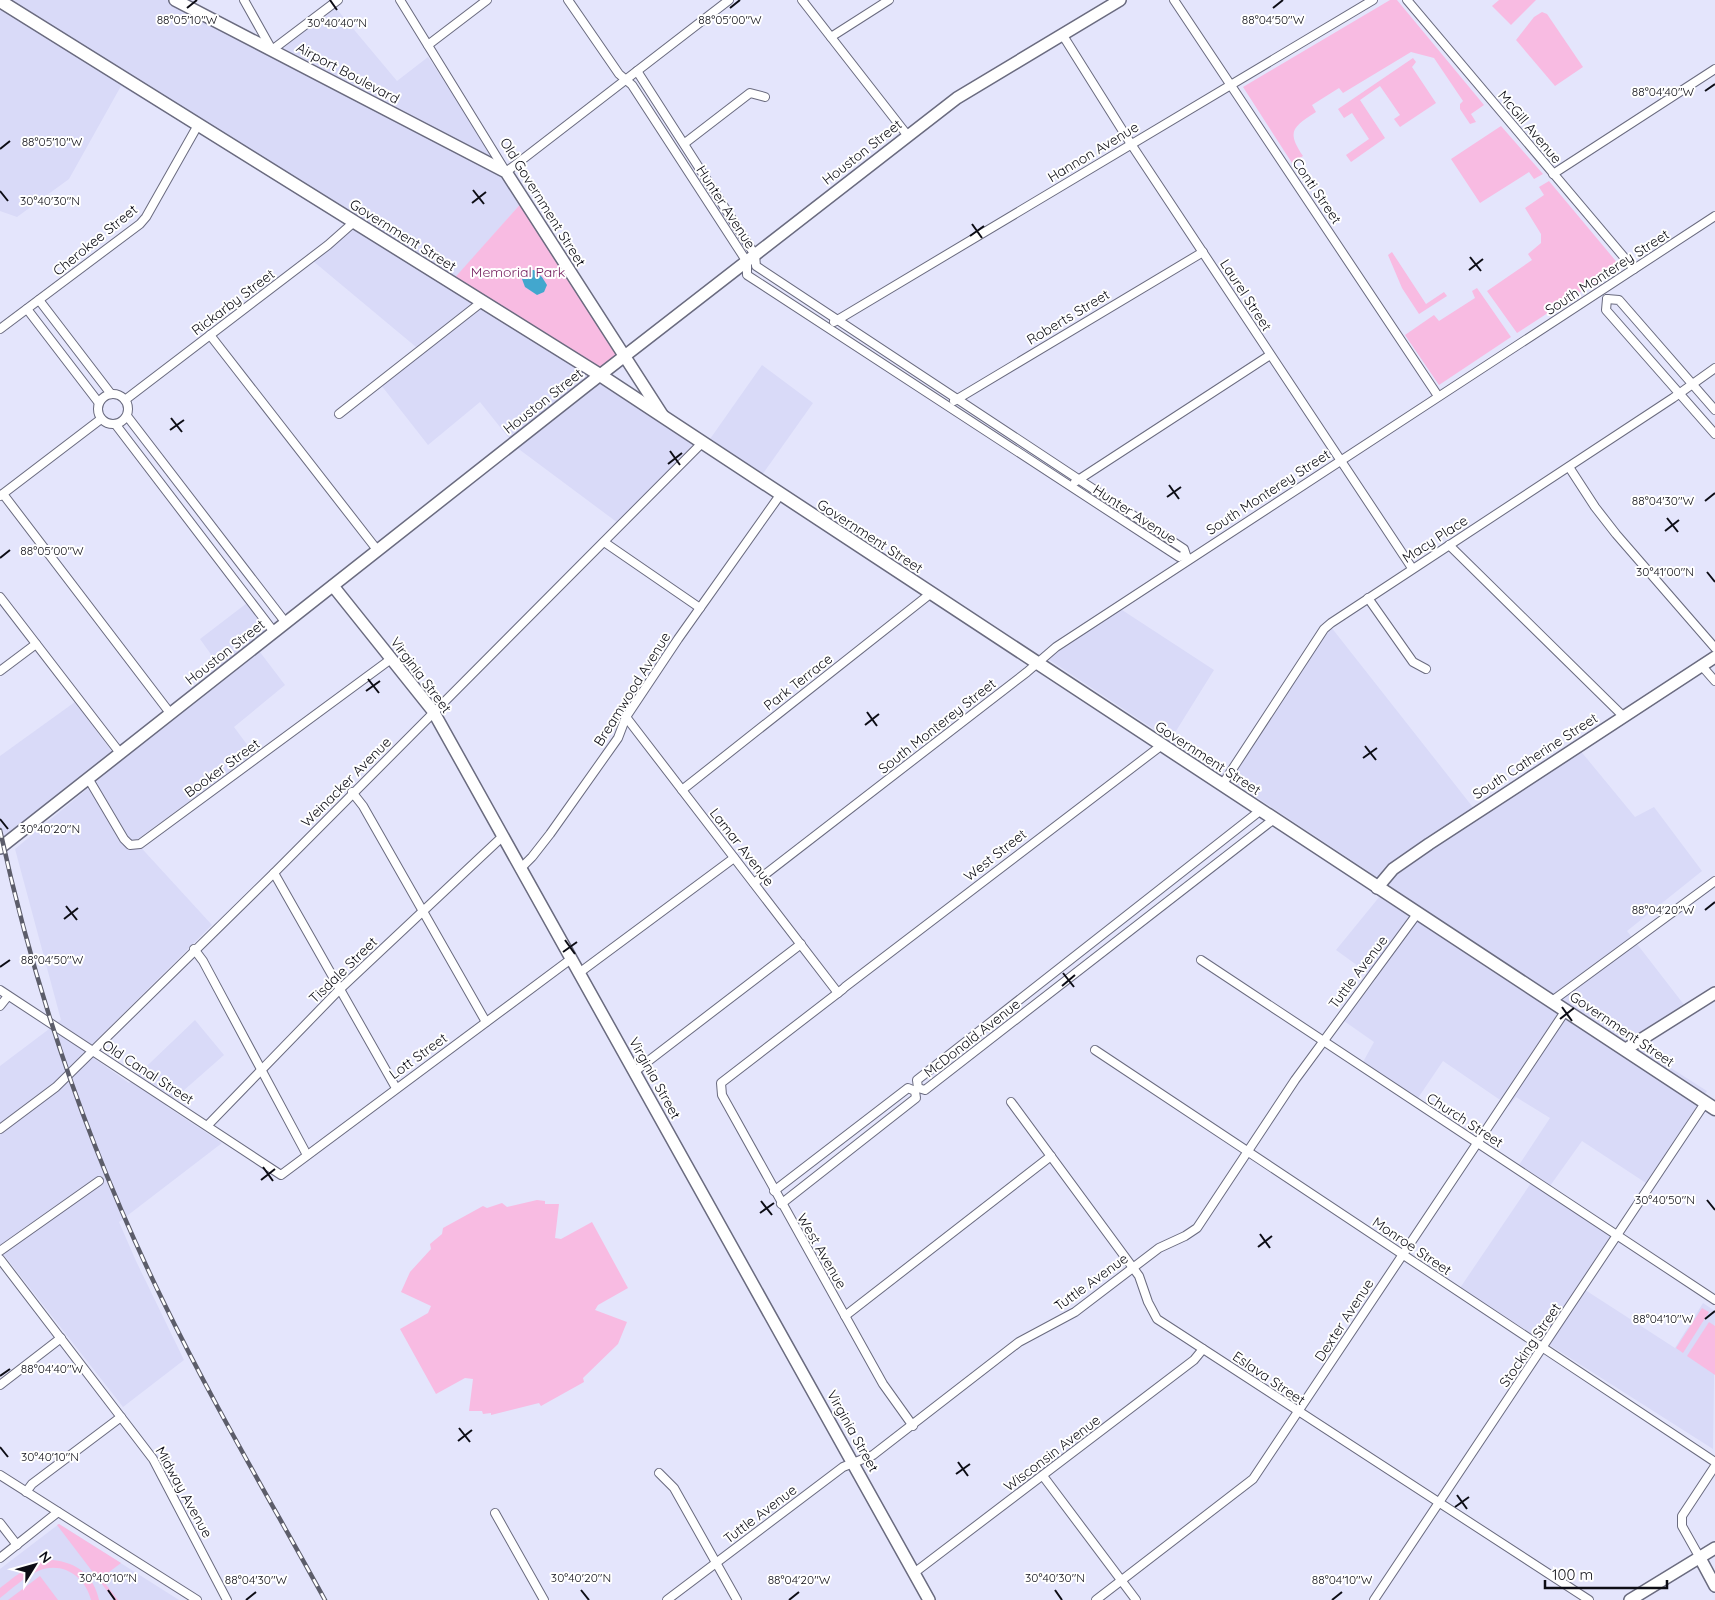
<svg xmlns="http://www.w3.org/2000/svg" width="1715" height="1600" font-family="Quicksand,sans-serif">
<style>
.built{fill:#d9daf8}
.green{fill:#f8bbe2}
.water{fill:#42a7ce}
.lines{fill:none;stroke-linecap:round;stroke-linejoin:round}
.street-casing{stroke:#6a6b7f;stroke-width:10}
.secondary-casing{stroke:#6a6b7f;stroke-width:14}
.primary-casing{stroke:#6a6b7f;stroke-width:15}
.street{stroke:#fff;stroke-width:8}
.secondary{stroke:#fff;stroke-width:11}
.primary{stroke:#fff;stroke-width:12}
.rail-casing{stroke:#5c5d6a;stroke-width:4.5}
.rail{stroke:#fff;stroke-width:2.5;stroke-dasharray:8;stroke-linecap:butt}
.ticks{fill:none;stroke:#0d0d15;stroke-width:2}
.labels{text-anchor:middle;stroke-width:4;stroke-linejoin:round;paint-order:stroke}
.street-label{font-size:14px;fill:#0d0d15;stroke:#fff}
.park-label{font-size:14px;fill:#711b5b;stroke:#fff}
.ticks-label{font-size:12px;text-anchor:middle;fill:#0d0d15;stroke:#fff;stroke-width:4;stroke-linejoin:round;paint-order:stroke}
</style>
<rect width="100%" height="100%" fill="#e4e5fc"/>
<!-- built -->
<g class="built">
<path d="M0,0h187l94,49 54,-42 62,74 31,-24 96,143 -76,87 243,154 19,-2 52,-74 51,38 -58,82 -59,-41 -78,79 -102,-76 -36,-45 -52,43 -47,-60 41,-33 -109,-91 41,-34 -233,-141 -52,93 -52,38 -17,-6z"/>
<path d="M247,603l21,28 -15,12 32,42 -51,42 20,27 -119,87 77,84 -127,127 44,31 66,-63 29,35 -58,51 56,37 -103,79 17,39 48,99 -61,47 -123,-157v-184l61,-46 -46,-171 210,-175 -25,-35z"/>
<path d="M1119,608l95,62 -43,69 61,39 99,-151 148,188 100,-66 56,68 19,-10 48,64 -75,60 58,75 -55,36 77,49 -61,92 -64,-42 -32,45 -31,-21 31,-47 -34,-21 -7,9 -66,-45 -25,37 -55,-36 11,-20 -30,-21 32,-42 -40,-29 53,-65 -341,-226z"/>
<path d="M75,702l38,51 -113,89v-86z"/>
<path d="M1531,1183l81,53 -33,50 96,62 28,-45 12,8 -2,138 -253,-161z"/>
<path d="M59,1524l120,76h-179v-31z"/>
</g>
<!-- green -->
<g class="green">
<path d="M1390,0h7l87,105 -13,9 5,8 -6,2 -10,-15v-5l3,-3 -29,-43 -23,-6 -68,41 -4,-5 -27,17 4,7c-23,15 -30,19 -13,44l-11,7 -49,-76z"/>
<path d="M1499,0h37l-25,25 -19,-19z"/>
<path d="M1542,12l5,2 36,53 -28,19 -39,-46 18,-23z"/>
<path d="M1413,58l3,4 -4,5 24,36 -36,24 -6,-8 6,-4 -20,-29 -20,14 25,38 -34,24 -5,-7 23,-16 -17,-26 -8,5 -6,-9z"/>
<path d="M1501,126l42,48 -9,5 -5,-7 -49,31 -29,-44z"/>
<path d="M1549,181l71,85 -103,67 -30,-42 45,-31 -4,-6 13,-11v-9l-16,-26 19,-13 -5,-8z"/>
<path d="M524,200l101,157 -25,18 -149,-93z"/>
<path d="M1392,252l34,52 18,-12 3,4 -28,18 -17,-26 -14,-33z"/>
<path d="M1477,288l34,49 -72,48 -34,-50 29,-20 5,6 36,-23 -3,-7z"/>
<path d="M537,1200l8,1v3h14l-4,34 6,1 31,-17 36,66 -30,17 -3,5 32,12 -9,22 -35,34 1,4 -43,24 -2,-3 -48,12v-2l-8,1 -1,-3h-13l4,-32 -8,-1 -29,16 -36,-65 28,-16 3,-7 -30,-14 9,-20 21,-23 -1,-5 12,-10 1,-6 40,-22 4,2 15,-5 5,4z"/>
<path d="M1702,1308l7,4 -26,41 -7,-5z"/>
<path d="M1709,1322l6,4v49l-28,-19z"/>
<path d="M59,1524l62,39 -20,15 17,22h-4l-57,-75z"/>
<path d="M52,1560c25,2 42,16 47,40h-8c-6,-24 -29,-39 -53,-29 -14,6 -26,18 -38,27v-10c16,-12 31,-26 52,-28z"/>
<path d="M40,1576l18,24h-50z"/>
</g>
<!-- water -->
<path class="water" d="M526,270h8l8,7 5,8 -3,7 -7,3 -12,-8 -3,-8z"/>
<g class="lines">
<!-- street casing -->
<g class="street-casing">
<g id="street">
<path d="M244,0l28,50 66,-50"/>
<path d="M400,0l106,172 223,-172"/>
<path d="M568,0l51,74 13,11 115,177v13l432,282 6,-2"/>
<path d="M802,0l106,136"/>
<path d="M1174,0l264,396"/>
<path d="M1407,0l227,269"/>
<path d="M1062,34l69,110 281,424"/>
<path d="M831,37l58,-37"/>
<path d="M428,45l59,-45"/>
<path d="M637,71l118,184 1,11 428,283 3,9"/>
<path d="M685,143l65,-50 15,4"/>
<path d="M1553,174l162,-105"/>
<path d="M1607,299l-1,11 109,124"/>
<path d="M1607,299l12,1 96,110"/>
<path d="M39,300l72,94"/>
<path d="M27,309l72,94"/>
<path d="M834,322l539,-322"/>
<path d="M0,329l140,-105 6,-7 52,-92"/>
<path d="M210,335l168,216"/>
<circle cx="113" cy="409" r="15"/>
<path d="M125,400l203,-155 26,-23"/>
<path d="M954,401l249,-149"/>
<path d="M339,414l144,-113"/>
<path d="M127,416l159,207"/>
<path d="M116,425l158,207"/>
<path d="M1569,467l26,40 21,27 99,114"/>
<path d="M1075,482l195,-127"/>
<path d="M3,494l167,219"/>
<path d="M0,496l101,-77"/>
<path d="M604,542l96,66"/>
<path d="M1449,545l174,171"/>
<path d="M0,597l120,156"/>
<path d="M1368,598l45,64 13,7"/>
<path d="M1701,665l14,16"/>
<path d="M0,671l36,-27"/>
<path d="M626,717l212,276"/>
<path d="M88,778l36,61 6,6 10,-1 251,-185"/>
<path d="M1222,785l102,-156 7,-6 342,-225 42,-30"/>
<path d="M682,790l248,-196"/>
<path d="M352,792l11,14 123,216"/>
<path d="M1261,810l-344,270 1,8 7,2 349,-271"/>
<path d="M520,869l12,-12 18,-23 68,-96 8,-21 52,-78 102,-144"/>
<path d="M274,873l122,215"/>
<path d="M754,883l273,-211 29,-25 659,-431"/>
<path d="M194,949l9,12 104,194"/>
<path d="M1201,960l514,340"/>
<path d="M579,973l155,-115"/>
<path d="M845,987l317,-242"/>
<path d="M843,989l-122,94 1,12 161,289 30,42"/>
<path d="M0,990l281,185 290,-216"/>
<path d="M1552,1001l163,-120"/>
<path d="M0,1006l8,-10"/>
<path d="M1095,1050l620,412"/>
<path d="M634,1072l167,-128"/>
<path d="M1011,1102l128,174 9,26 9,17 432,281"/>
<path d="M208,1125l132,-136 162,-152"/>
<path d="M0,1129l56,-42 218,-214 427,-429"/>
<path d="M774,1191l134,-103 7,3 1,7 -135,106"/>
<path d="M0,1251l99,-70"/>
<path d="M0,1259l153,200 74,141"/>
<path d="M845,1316l206,-160"/>
<path d="M0,1385l61,-47"/>
<path d="M659,1473l15,15 63,112"/>
<path d="M0,1475l197,125"/>
<path d="M1043,1476l93,124"/>
<path d="M26,1492l6,-8 89,-67"/>
<path d="M495,1513l49,87"/>
<path d="M0,1523l17,22"/>
<path d="M0,1558l58,-46"/>
<path d="M1700,1558l-18,-32v-10l33,-50"/>
<path d="M914,1573l280,-213 9,-11"/>
<path d="M667,1600l176,-133 30,-12 146,-113 56,-30 84,-64 26,-12 12,-8 98,-148 122,-166"/>
<path d="M1096,1600l157,-121 313,-469"/>
<path d="M1374,1600l331,-497"/>
</g>
</g>
<!-- secondary casing -->
<g class="secondary-casing">
<g id="secondary">
<path d="M175,0l331,172 157,244"/>
<path d="M333,586l100,125 496,889"/>
<path d="M0,848l586,-462 322,-250 49,-38 163,-98"/>
<path d="M1377,888l16,-19 36,-25 286,-187"/>
<path d="M1626,1049l89,-56"/>
<path d="M1700,1558l15,28"/>
<path d="M1630,1600l85,-52"/>
</g>
</g>
<!-- primary casing -->
<g class="primary-casing">
<path id="primary" d="M0,1l600,374 1115,734"/>
</g>
<!-- street -->
<use href="#street" class="street"/>
<!-- secondary -->
<use href="#secondary" class="secondary"/>
<!-- primary -->
<use href="#primary" class="primary"/>
<!-- rail casing -->
<g class="rail-casing">
<path id="rail" d="M0,830c35,162 90,321 162,469 50,103 108,201 163,301"/>
</g>
<!-- rail -->
<use href="#rail" class="rail"/>
</g>
<!-- ticks -->
<path class="ticks" d="M330,0l7,10M187,8l10,-8M730,8l10,-8M1273,8l10,-8M1705,91l10,-7M0,149l10,-8M473,190l11,14M0,191l8,10M472,203l14,-11M972,224l10,14M970,236l14,-10M1470,257l11,14M1469,270l14,-11M171,418l11,14M170,430l14,-10M670,451l10,14M668,464l14,-11M1169,485l10,14M1167,497l14,-10M1705,501l10,-8M1667,518l11,14M1665,531l14,-11M0,558l10,-8M1707,572l8,10M368,679l11,14M366,691l14,-10M867,712l10,14M865,725l14,-11M1365,746l11,14M1363,758l14,-10M0,819l8,10M66,906l11,14M1705,910l10,-8M64,919l14,-11M565,940l10,14M563,952l14,-10M0,967l10,-7M1063,973l11,14M1062,986l13,-11M1562,1007l10,14M1560,1019l14,-11M263,1167l10,14M261,1180l14,-11M1707,1200l8,10M761,1201l11,14M760,1213l14,-10M1260,1234l10,14M1258,1247l14,-11M1705,1319l10,-8M0,1376l10,-7M459,1428l11,14M458,1441l14,-11M0,1447l8,10M958,1462l10,14M956,1474l14,-10M1457,1495l10,14M1455,1507l14,-10M108,1590l7,10M581,1590l8,10M1055,1590l7,10M246,1600l10,-8M789,1600l10,-8M1332,1600l10,-8"/>
<g class="labels">
<!-- street labels -->
<g class="street-label">
<text transform="translate(348 73) rotate(28)" y="5">Airport Boulevard</text>
<text transform="translate(1530 127) rotate(50)" y="5">McGill Avenue</text>
<text transform="translate(862 152) rotate(-38)" y="5">Houston Street</text>
<text transform="translate(1093 152) rotate(-31)" y="5">Hannon Avenue</text>
<text transform="translate(1317 191) rotate(56)" y="5">Conti Street</text>
<text transform="translate(543 202) rotate(58)" y="5">Old Government Street</text>
<text transform="translate(726 207) rotate(57)" y="5">Hunter Avenue</text>
<text transform="translate(403 235) rotate(32)" y="5">Government Street</text>
<text transform="translate(95 240) rotate(-39)" y="5">Cherokee Street</text>
<text transform="translate(1607 272) rotate(-33)" y="5">South Monterey Street</text>
<text transform="translate(1246 295) rotate(57)" y="5">Laurel Street</text>
<text transform="translate(233 302) rotate(-37)" y="5">Rickarby Street</text>
<text transform="translate(1068 317) rotate(-31)" y="5">Roberts Street</text>
<text transform="translate(543 401) rotate(-38)" y="5">Houston Street</text>
<text transform="translate(1268 492) rotate(-33)" y="5">South Monterey Street</text>
<text transform="translate(1135 514) rotate(33)" y="5">Hunter Avenue</text>
<text transform="translate(870 536) rotate(33)" y="5">Government Street</text>
<text transform="translate(1435 539) rotate(-33)" y="5">Macy Place</text>
<text transform="translate(225 652) rotate(-38)" y="5">Houston Street</text>
<text transform="translate(421 675) rotate(53)" y="5">Virginia Street</text>
<text transform="translate(798 682) rotate(-38)" y="5">Park Terrace</text>
<text transform="translate(632 689) rotate(-58)" y="5">Breamwood Avenue</text>
<text transform="translate(937 726) rotate(-38)" y="5">South Monterey Street</text>
<text transform="translate(1535 756) rotate(-33)" y="5">South Catherine Street</text>
<text transform="translate(1208 758) rotate(33)" y="5">Government Street</text>
<text transform="translate(222 768) rotate(-36)" y="5">Booker Street</text>
<text transform="translate(346 782) rotate(-45)" y="5">Weinacker Avenue</text>
<text transform="translate(742 847) rotate(52)" y="5">Lamar Avenue</text>
<text transform="translate(995 855) rotate(-38)" y="5">West Street</text>
<text transform="translate(343 970) rotate(-44)" y="5">Tisdale Street</text>
<text transform="translate(1358 972) rotate(-53)" y="5">Tuttle Avenue</text>
<text transform="translate(1622 1029) rotate(34)" y="5">Government Street</text>
<text transform="translate(972 1038) rotate(-38)" y="5">McDonald Avenue</text>
<text transform="translate(418 1056) rotate(-36)" y="5">Lott Street</text>
<text transform="translate(148 1072) rotate(33)" y="5">Old Canal Street</text>
<text transform="translate(655 1078) rotate(61)" y="5">Virginia Street</text>
<text transform="translate(1465 1120) rotate(33)" y="5">Church Street</text>
<text transform="translate(1412 1246) rotate(34)" y="5">Monroe Street</text>
<text transform="translate(822 1251) rotate(60)" y="5">West Avenue</text>
<text transform="translate(1091 1282) rotate(-36)" y="5">Tuttle Avenue</text>
<text transform="translate(1344 1320) rotate(-57)" y="5">Dexter Avenue</text>
<text transform="translate(1530 1345) rotate(-56)" y="5">Stocking Street</text>
<text transform="translate(1269 1378) rotate(34)" y="5">Eslava Street</text>
<text transform="translate(853 1431) rotate(61)" y="5">Virginia Street</text>
<text transform="translate(1052 1453) rotate(-37)" y="5">Wisconsin Avenue</text>
<text transform="translate(184 1492) rotate(61)" y="5">Midway Avenue</text>
<text transform="translate(760 1514) rotate(-37)" y="5">Tuttle Avenue</text>
</g>
<!-- park labels -->
<g class="park-label">
<text x="518" y="277">Memorial Park</text>
</g>
</g>
<g class="ticks-label">
<text x="187" y="24">88°05'10"W</text>
<text x="730" y="24">88°05'00"W</text>
<text x="1273" y="24">88°04'50"W</text>
<text x="337" y="27">30°40'40"N</text>
<text x="1663" y="96">88°04'40"W</text>
<text x="52" y="146">88°05'10"W</text>
<text x="50" y="205">30°40'30"N</text>
<text x="1663" y="505">88°04'30"W</text>
<text x="52" y="555">88°05'00"W</text>
<text x="1665" y="576">30°41'00"N</text>
<text x="50" y="833">30°40'20"N</text>
<text x="1663" y="914">88°04'20"W</text>
<text x="52" y="964">88°04'50"W</text>
<text x="1665" y="1204">30°40'50"N</text>
<text x="1663" y="1323">88°04'10"W</text>
<text x="52" y="1373">88°04'40"W</text>
<text x="50" y="1461">30°40'10"N</text>
<text x="108" y="1582">30°40'10"N</text>
<text x="581" y="1582">30°40'20"N</text>
<text x="1055" y="1582">30°40'30"N</text>
<text x="256" y="1584">88°04'30"W</text>
<text x="799" y="1584">88°04'20"W</text>
<text x="1342" y="1584">88°04'10"W</text>
</g>
<!-- north arrow -->
<g transform="translate(35 1565) rotate(53)" stroke="#ffffff" stroke-width="4" paint-order="stroke">
<path d="M0-4L9 19L0 12L-9 19Z" fill="#0d0d15"/>
<text y="-8" font-size="14" font-weight="bold" text-anchor="middle" fill="#0d0d15">N</text>
</g>
<!-- scale -->
<path d="M1545 1580v8h122v-8" fill="none" stroke="#0d0d15" stroke-width="2.5"/>
<text x="1552" y="1580" font-size="15" fill="#0d0d15" stroke="#ffffff" stroke-width="4" paint-order="stroke">100 m</text>
</svg>
